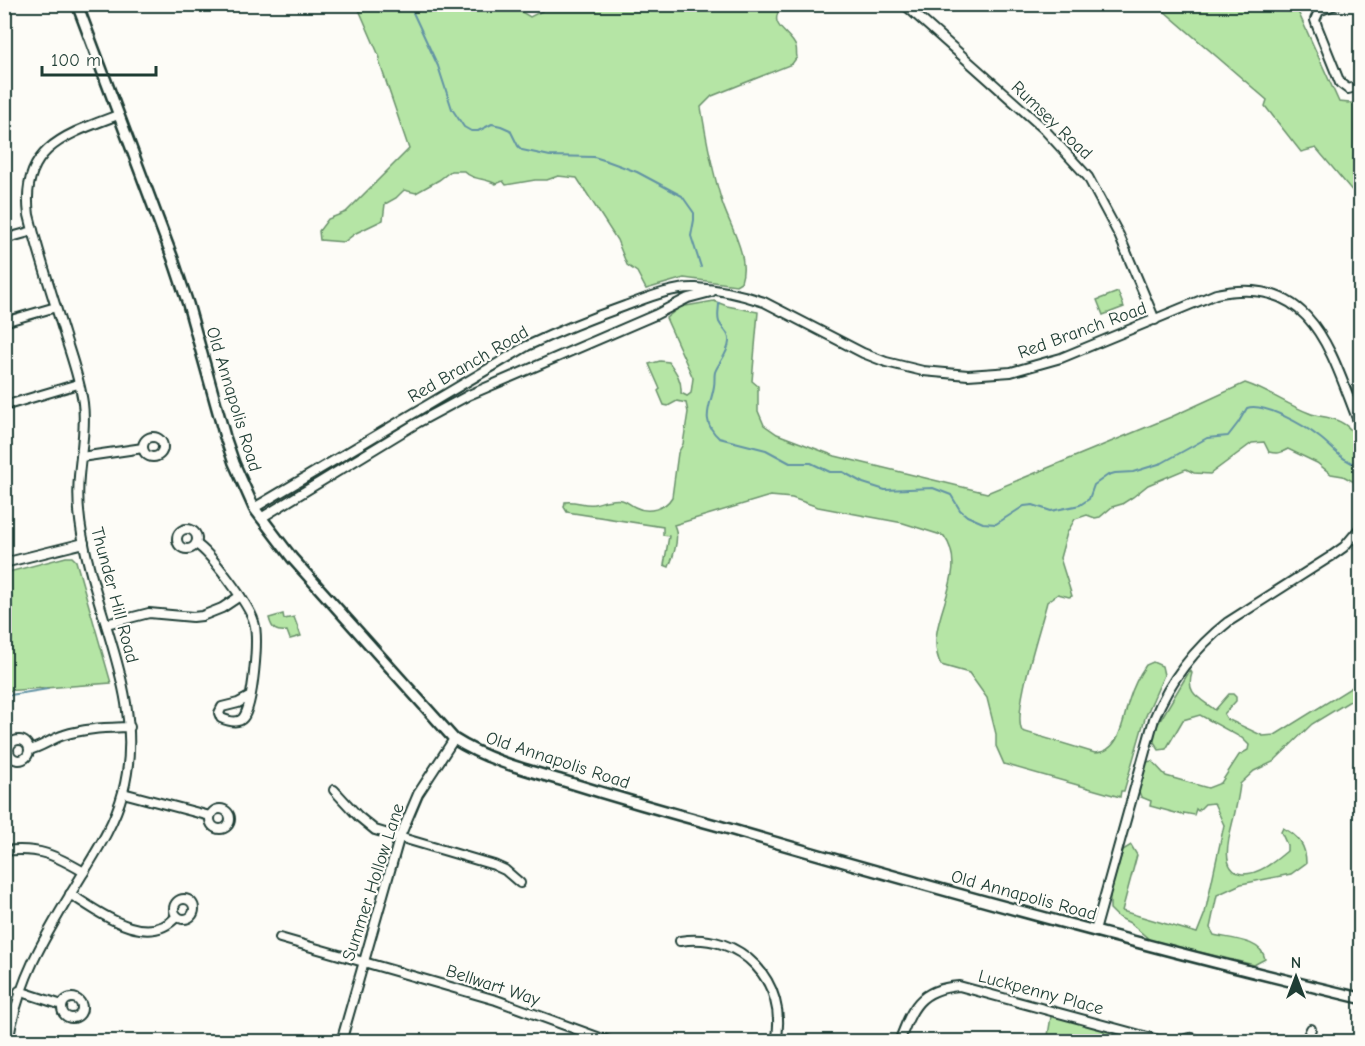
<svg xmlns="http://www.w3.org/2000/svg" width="1365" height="1046" font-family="'Comic Neue',sans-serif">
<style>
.green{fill:#b5e5a5;stroke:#6a916c;stroke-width:1.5}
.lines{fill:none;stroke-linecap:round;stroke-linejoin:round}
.stream{stroke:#6293a4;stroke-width:2}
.minor-casing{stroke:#1f3d34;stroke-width:12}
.major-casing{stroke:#1f3d34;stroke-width:14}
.minor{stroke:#fdfcf7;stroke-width:8}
.major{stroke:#fdfcf7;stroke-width:9}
.labels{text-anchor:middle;stroke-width:4.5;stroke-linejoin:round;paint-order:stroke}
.street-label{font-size:18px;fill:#1f3d34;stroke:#fdfcf7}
</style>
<rect width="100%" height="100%" fill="#fdfcf7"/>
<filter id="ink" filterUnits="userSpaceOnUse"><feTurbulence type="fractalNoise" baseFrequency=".0167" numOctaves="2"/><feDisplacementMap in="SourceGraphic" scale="12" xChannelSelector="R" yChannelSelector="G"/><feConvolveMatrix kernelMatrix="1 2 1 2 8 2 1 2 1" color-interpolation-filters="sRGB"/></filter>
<g filter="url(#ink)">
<!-- green -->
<g class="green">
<path d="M650,5h133c-18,21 7,26 13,42 1,3 0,6 1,10l-5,7 -80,32 -11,11c5,31 12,66 21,95 8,25 28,54 19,80l-5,3 -52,-7 -38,11 -9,-17 -10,-7 -10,-25 -40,-62 -19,-2 -11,4h-12l-29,5 -3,-4 -7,3c-11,-6 -24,-4 -32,-13h-13l-12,9 -23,13 -12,-3 -8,8 -11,6 -2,16 -27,13 -12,9 -24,-2 -1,-9 9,-12 18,-7 63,-63 -30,-88 1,-3 -23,-53h153l20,12 12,-6 3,-6z"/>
<path d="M1157,5h138l44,97 21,2v10l-5,10v7l5,15v54l-44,-52 -15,4 -36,-46 2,-6z"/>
<path d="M1118,292l6,15 -21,8 -6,-15z"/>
<path d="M714,301l13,5 31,6 -6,69 6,5v25l6,14 13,9 58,22 152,37 184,-76 74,-34c22,7 41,21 64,30 8,4 18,3 27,7 29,11 25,40 24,65l-17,-9 -12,-2 -14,-11 -29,-14c-7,4 -11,5 -19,3l-5,-10 -12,1 -42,31 -16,-1 -8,-4 -38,16 -15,12 -11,7 -10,3 -12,10 -5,1 -8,-3 -12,4 -8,14 -7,25 12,38 -3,1 -11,-3 -11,8c-6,25 -35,109 -25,129l73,22c26,-1 28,-35 34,-53 4,-13 10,-25 17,-35l7,-3 9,4 2,9 -19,43 -21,73h-3l-1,6 -116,-33 -8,-18v-12l-9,-36 -18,-25 -28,-8c-21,-41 32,-89 3,-129l-41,-13 -85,-16 -26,-9 -22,-2 -96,29c6,11 0,30 -5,42l-5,-2 5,-29 -6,-1v-8l-96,-15 -3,-5 1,-5c10,-2 20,4 29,2 9,-2 19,-6 28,-4 5,1 8,5 13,7 13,7 30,2 37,-10l6,-44 5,-9 5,-32 -2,-9 -9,-2 -9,5 -4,-1 -6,-14 2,-2 -11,-25 11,-3 9,1c7,10 13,18 12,31l6,3 4,-3 2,-15 -27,-60 14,-11z"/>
<path d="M66,557h6l4,4 35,122 -106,8v-118z"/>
<path d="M283,614l1,5 10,-2 7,19 -11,3 -3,-8c-11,1 -15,-1 -18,-13z"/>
<path d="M1190,670l2,3c-7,21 8,25 23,37l14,-16h4l3,3v4l-12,13 3,5 36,17 12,-1 85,-53v13l-48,29 -39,38 -19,9 -14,13c-1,10 -3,19 -5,28 -3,16 -19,58 7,62 17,1 33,-13 45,-23v-6l-6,-13 2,-4c15,8 23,17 23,35l-15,11 -50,10 -24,11 -7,33 4,7c17,4 48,5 51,24l-11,6 -104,-25 -20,-17 -12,-6 -8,-8v-16l13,-43 8,-5 6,10 -15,56 75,22 8,-20 19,-88 -10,-22 -9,1 -7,7 -2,-2 -2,6 -10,-2 -1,2 -33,-9 1,-5 -10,-4 -3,-8 8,-27 6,-1 14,15 42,12 13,-5 18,-28 9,-5 1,-5 -7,-7 -42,-23 -17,5 -17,29 -7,1 -5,-8 1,-13z"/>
<path d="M1052,1010l104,32h-109z"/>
</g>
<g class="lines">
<!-- stream -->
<g class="stream">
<path d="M409,4l29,62 14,43 12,18 7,4h7l14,-7 9,2 9,4 8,16 4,4 28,6 44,1 13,4 30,11 45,24 12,17v7l-3,16 10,31"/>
<path d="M719,303c0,6 -2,13 0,19 4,8 11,11 10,20 -1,12 -10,20 -14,30 -1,4 0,9 -1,14 -3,20 -15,34 5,52l47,12 24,13h21l19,9h13l20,11 22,7 48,-2 18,7 9,15 7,6 16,7 13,1 28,-18 9,-1 18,6 29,-6 9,-6 5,-14 14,-10 7,-2 18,-1 29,-9 45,-25 21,-2 10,-13 9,-15c17,-6 58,18 72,29 15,11 22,24 41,29"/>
<path d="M4,696l44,-7"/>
</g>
<!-- minor casing -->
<g class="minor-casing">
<g id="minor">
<path d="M904,4l139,124 45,49 31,58 36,85"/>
<path d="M1337,4l-18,7 -4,9 2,6 23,57 8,6 12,-3"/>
<path d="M4,239l29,-8"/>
<path d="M4,322l52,-15"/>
<path d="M4,406l74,-22"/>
<circle cx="153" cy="447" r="10"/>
<path d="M81,457l62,-9"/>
<path d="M254,508l273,-162c32,-15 64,-28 98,-40 22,-8 47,-19 71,-18 23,1 47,7 68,14l99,51 23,9 37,9 45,4 43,-3 50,-14 155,-64c98,-21 115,60 144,132"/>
<path d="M261,518l156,-95 52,-28 186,-80 33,-17 23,-6"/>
<circle cx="187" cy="539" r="10"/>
<path d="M196,544c14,8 54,62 58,78 5,16 -1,84 -11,96 -5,6 -15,3 -22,0l-2,-5 3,-6 16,-4 11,-6"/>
<path d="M4,563l80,-20"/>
<path d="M106,624l43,-11 44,4 9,-1 20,-8 18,-12"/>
<circle cx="19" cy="750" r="10"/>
<path d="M29,750c13,-3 22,-11 35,-15 21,-7 44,-7 66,-8"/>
<path d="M334,790l24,26 17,14 119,35 11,5 15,13"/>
<path d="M123,793l87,23"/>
<circle cx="220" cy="819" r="10"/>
<path d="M4,851c35,-4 51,4 80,21"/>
<path d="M70,894c29,18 77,56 107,22"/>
<circle cx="184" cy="909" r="10"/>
<path d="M1095,931l59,-212c16,-39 41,-71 74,-97l102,-65 14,-10 16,-19"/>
<path d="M280,938l216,62 115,42"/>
<path d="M680,941c60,-10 109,41 96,101"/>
<path d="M19,991l43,14"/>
<circle cx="72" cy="1008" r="10"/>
<path d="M8,1042c11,-64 36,-104 68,-157 18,-30 38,-59 47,-93 23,-87 -23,-165 -39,-248 -5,-23 -7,-45 -5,-68 2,-24 7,-49 4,-73 -3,-23 -12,-47 -19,-70 -12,-39 -25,-78 -35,-118 -9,-67 36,-80 89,-100"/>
<path d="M341,1042l58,-203 19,-45 36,-55"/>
<path d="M899,1042c13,-34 20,-53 60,-56l207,56"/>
<path d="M1182,1042c5,-5 11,-6 16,0"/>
<path d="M1305,1042l6,-13"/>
</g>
</g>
<!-- major casing -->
<g class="major-casing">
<path id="major" d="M77,4l96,255 15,45 37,133 9,26 20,45 38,50 162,181c33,21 72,31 110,42 51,16 103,31 155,45 213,62 426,121 641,172"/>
</g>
<!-- minor -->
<use href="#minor" class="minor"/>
<!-- major -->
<use href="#major" class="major"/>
</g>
</g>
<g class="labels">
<!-- street labels -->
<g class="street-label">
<text transform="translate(1052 120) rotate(44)" y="6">Rumsey Road</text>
<text transform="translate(1082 330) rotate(-20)" y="6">Red Branch Road</text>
<text transform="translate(468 364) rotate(-30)" y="6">Red Branch Road</text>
<text transform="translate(234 399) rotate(73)" y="6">Old Annapolis Road</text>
<text transform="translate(115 595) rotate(75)" y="6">Thunder Hill Road</text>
<text transform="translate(558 760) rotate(18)" y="6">Old Annapolis Road</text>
<text transform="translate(373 882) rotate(-72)" y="6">Summer Hollow Lane</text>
<text transform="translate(1024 895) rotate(15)" y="6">Old Annapolis Road</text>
<text transform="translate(493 985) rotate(18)" y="6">Bellwart Way</text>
<text transform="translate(1041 992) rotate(15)" y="6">Luckpenny Place</text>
</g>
</g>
<!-- margin -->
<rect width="1365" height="1046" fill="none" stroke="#fdfcf7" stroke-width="24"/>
<rect x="12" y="12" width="1341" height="1022" fill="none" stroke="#1f3d34" stroke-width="2" filter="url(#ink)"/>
<!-- north arrow -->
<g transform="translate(1296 977)" stroke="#fdfcf7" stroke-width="4.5" paint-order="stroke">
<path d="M0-4.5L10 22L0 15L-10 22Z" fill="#1f3d34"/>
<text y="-9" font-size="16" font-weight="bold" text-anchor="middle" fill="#1f3d34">N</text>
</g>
<!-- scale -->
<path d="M42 66v9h114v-9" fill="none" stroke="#1f3d34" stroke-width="3"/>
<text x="51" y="66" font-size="18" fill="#1f3d34" stroke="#fdfcf7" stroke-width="4.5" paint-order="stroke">100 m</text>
</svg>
